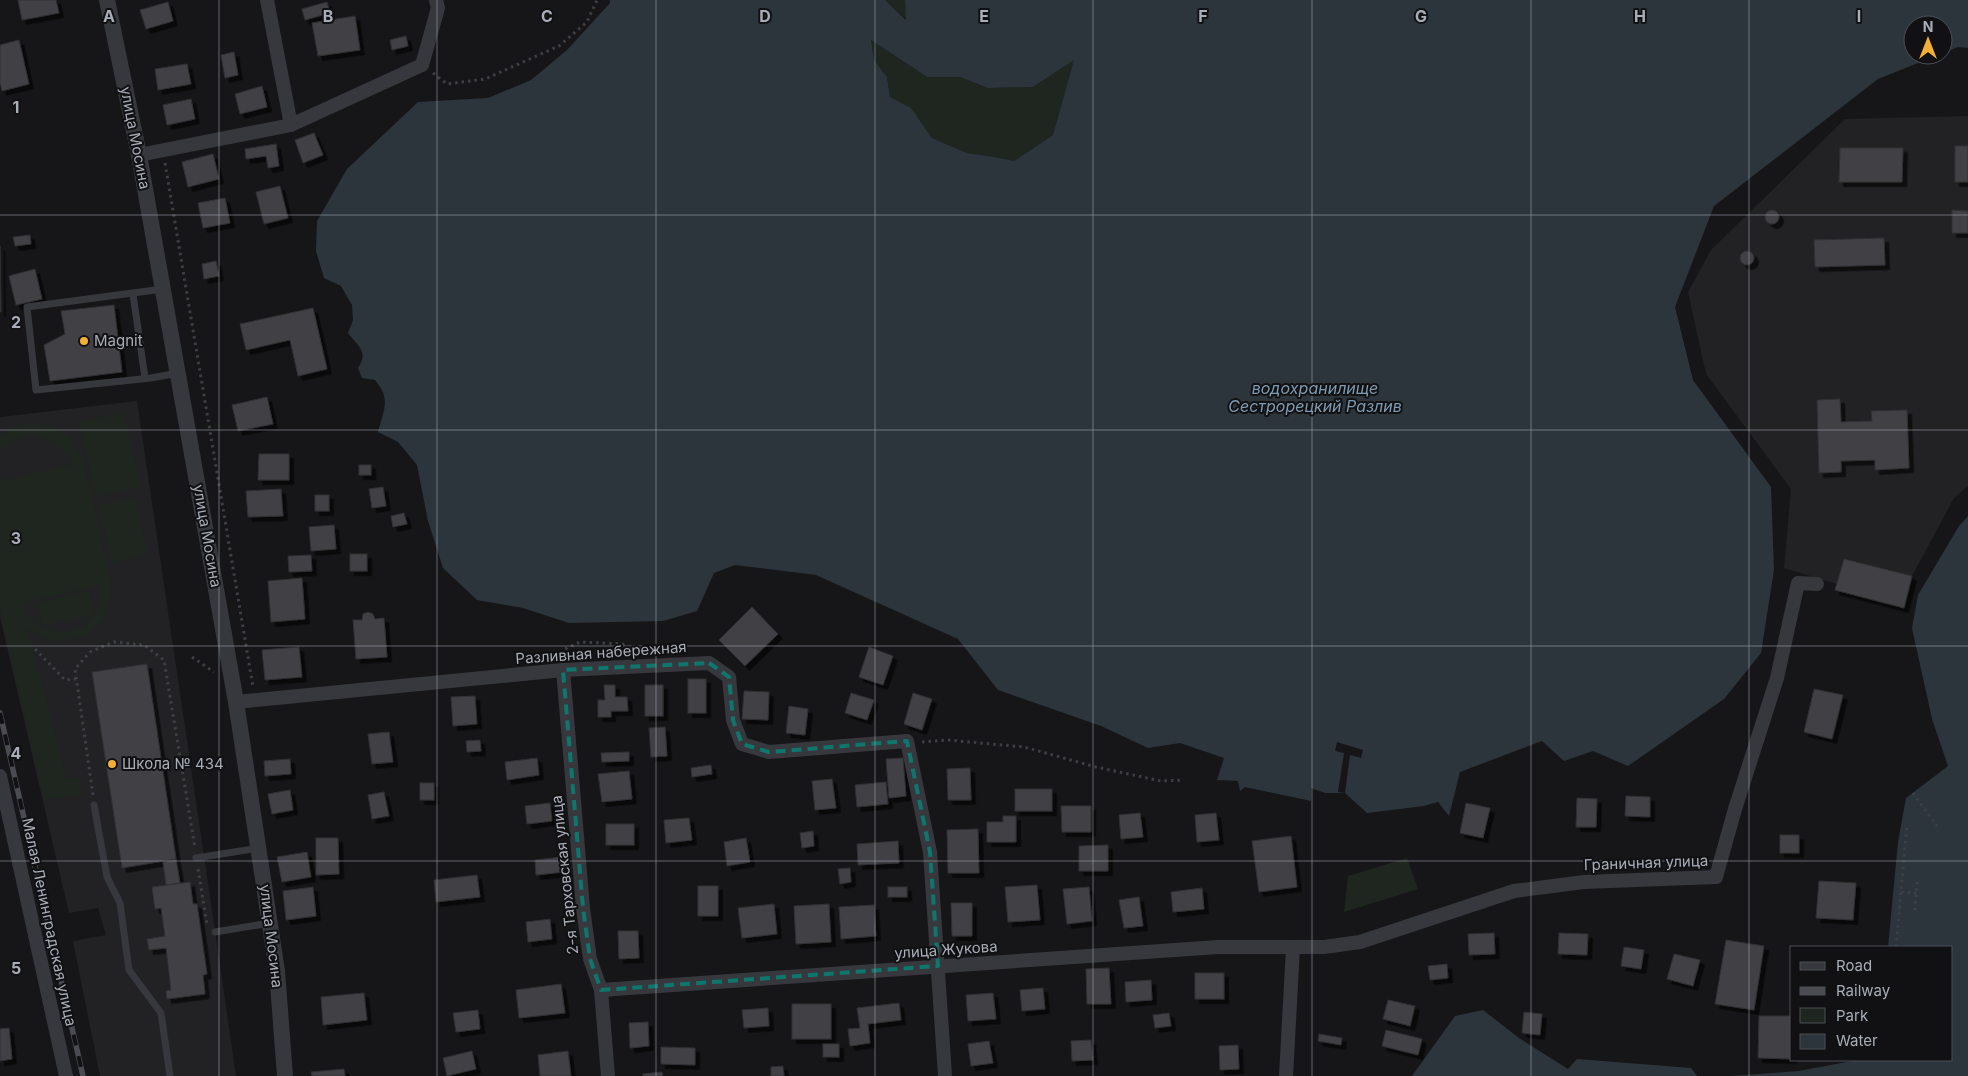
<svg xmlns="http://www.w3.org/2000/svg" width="1968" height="1076" font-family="Inter,sans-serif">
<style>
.built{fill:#222225}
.green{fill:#1e261f;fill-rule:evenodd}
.water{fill:#2c353c;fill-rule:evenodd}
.pier{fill:#161618}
.building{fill:#404145;stroke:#303034;filter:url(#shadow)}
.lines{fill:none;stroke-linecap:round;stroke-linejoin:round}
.path{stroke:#3d3f44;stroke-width:3;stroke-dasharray:2.5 4;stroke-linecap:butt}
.service{stroke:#37383d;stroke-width:7}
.minor{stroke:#37383d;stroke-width:14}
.tertiary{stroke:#37383d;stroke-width:16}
.rail-casing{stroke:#4a4c52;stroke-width:5.5}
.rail{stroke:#111113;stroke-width:4;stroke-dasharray:11;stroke-linecap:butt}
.marked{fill:none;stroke:#0f766e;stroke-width:4;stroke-dasharray:10 6;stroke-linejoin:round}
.grid{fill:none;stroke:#a8adb8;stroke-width:1;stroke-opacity:0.55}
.poi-dot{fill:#f2b134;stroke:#111113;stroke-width:2}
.labels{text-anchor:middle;stroke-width:4;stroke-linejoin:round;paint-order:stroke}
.street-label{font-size:15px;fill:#a8adb8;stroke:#111113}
.poi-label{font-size:15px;fill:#a8adb8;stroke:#111113;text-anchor:start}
.water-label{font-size:16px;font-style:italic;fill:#7f9bb3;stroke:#111113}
.grid-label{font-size:16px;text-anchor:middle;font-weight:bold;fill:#a8adb8;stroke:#111113;stroke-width:4;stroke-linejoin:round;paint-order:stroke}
</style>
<defs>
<filter id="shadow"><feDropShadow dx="4.5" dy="4.5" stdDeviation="0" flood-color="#0009"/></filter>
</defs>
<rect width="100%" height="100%" fill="#161618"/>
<!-- built -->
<g class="built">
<path d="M1968,116v370l-14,12 -42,78 -68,-17 -7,25 -53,-16 7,-79 -85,-115 -18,-82 23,-42 134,-131z"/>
<path d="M137,401l77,523 22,152h-136l-27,-135 33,-6 -8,-27 -29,5 -69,-296v-200z"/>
</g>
<!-- green -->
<g class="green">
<path d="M885,0h20l2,20z"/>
<path d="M871,40l56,37h33l28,11 45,-1 42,-28 -22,76 -39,26 -19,-4 -28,-4 -35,-15 -21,-30 -21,-11 -3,-20 -13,-17z"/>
<path d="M124,412l17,75 -45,10 -17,-75z"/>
<path d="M22,423c36,1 45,7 62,38l27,122c-1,11 -1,24 -7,35 -9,16 -34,26 -52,22 -9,-3 -17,-7 -25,-12l40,150 13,1 2,16 -38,5 -44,-193v-126l73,-17c-19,-29 -48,-40 -73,-11v-17zM101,585c4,33 -24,56 -55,43 -6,-2 -15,-7 -19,-13 -2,-3 -2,-8 -4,-12z"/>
<path d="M135,497l13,58 -36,8 -13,-58z"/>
<path d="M89,591l5,23 -52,12 -5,-23z"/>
<path d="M1407,858l11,31 -74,23 4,-36z"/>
</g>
<!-- water -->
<g class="water">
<path d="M610,0h275l21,20 -1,-20h1063v48l-10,-1 -15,6v-28h-30v30h25l-60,24 -164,127 -39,101 18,73 78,107 3,83 -13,83 -37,46 -96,67 -35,-15 -29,10 -22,-20 -82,31 -11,44 -11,-14 -14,4 -57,7 -22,-20h-20l-14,-5v13l-66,-14 -5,4 -2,-10 -21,-1 7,-22 -44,-15 -32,5 -47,-22 -103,-36 -40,-51 -142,-64 -81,-10 -21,8 -17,38 -34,10 -94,2 -46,-15 -46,-8 -34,-32 -15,-47 -11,-56 -19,-23 -20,-10c6,-23 13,-33 -3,-52l-13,-2 -4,-10c11,-16 0,-22 -10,-35l5,-13 -1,-15 -11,-19 -17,-8 -8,-27 1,-30 30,-52 71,-67 70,-4 43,-18 36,-30 43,-47zM871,40l56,37h33l28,11 45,-1 41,-27 -21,75 -39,26 -19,-4 -28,-4 -35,-15 -21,-30 -21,-11 -3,-20 -13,-17z"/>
<path d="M1968,516v560h-237l68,-5 58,-11h95v-113h-64l10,-105 8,-44 42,-32 -16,-47 -20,-91 6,-33 41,-69z"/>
<path d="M1483,1010l36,28 49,31 9,-10 114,9 6,8h-285l43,-60z"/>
</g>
<!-- pier -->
<path class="pier" d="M1337,742l26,8 -2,8 -11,-3 -5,38 -7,-1 6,-39 -9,-2z"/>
<!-- building -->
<g class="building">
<path d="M18,0h38l3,13 -37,7z"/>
<path d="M168,2l5,19 -27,8 -6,-19z"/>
<path d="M327,2l3,11 -25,7 -3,-11z"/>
<path d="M355,16l5,34 -42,6 -6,-33z"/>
<path d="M406,36l2,10 -16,4 -2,-10z"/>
<path d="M19,40l10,44 -27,7 -2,-8v-38z"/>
<path d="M234,52l4,23 -13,3 -4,-23z"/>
<path d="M187,64l4,20 -33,6 -3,-21z"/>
<path d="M262,86l5,21 -27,7 -5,-20z"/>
<path d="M191,99l4,20 -28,6 -4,-20z"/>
<path d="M314,133l9,22 -20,8 -8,-23z"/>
<path d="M276,144l3,22 -11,2 -2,-12 -20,3 -1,-10z"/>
<rect x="1955" y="146" width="13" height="36"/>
<path d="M1840,148h63l-1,34h-63z"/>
<path d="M213,154l6,25 -31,8 -6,-25z"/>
<path d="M280,186l8,32 -24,6 -8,-32z"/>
<path d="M225,198l5,25 -27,5 -5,-25z"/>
<path d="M1952,210l16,1v22h-16z"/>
<circle cx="1772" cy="217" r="7"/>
<path d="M30,235l1,9 -16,2 -2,-9z"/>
<path d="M1884,238l1,27 -70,2 -1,-27z"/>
<path d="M0,246l1,66h-1z"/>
<circle cx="1747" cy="258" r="7"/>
<path d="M216,261l3,15 -15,3 -2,-15z"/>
<path d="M35,269l7,30 -26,6 -7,-29z"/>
<path d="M114,305l8,67 -72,9 -6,-36 21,-11 -4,-23z"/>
<path d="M313,308l14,61 -29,7 -8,-36 -44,10 -6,-26z"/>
<path d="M267,397l6,27 -35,7 -6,-26z"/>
<path d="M1840,399l1,23 31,-1 -1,-10 36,-1 2,58 -34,2v-10l-34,1v11l-22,1 -2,-73z"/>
<path d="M259,454h30v26h-31z"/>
<rect x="359" y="465" width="12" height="10"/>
<path d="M383,487l3,19 -14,2 -3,-19z"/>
<path d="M281,489l2,27 -35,1 -2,-26z"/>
<rect x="315" y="495" width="14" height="16"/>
<path d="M404,513l3,11 -14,3 -2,-11z"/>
<path d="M334,525l2,24 -25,2 -2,-24z"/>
<rect x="350" y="554" width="17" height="17"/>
<path d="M311,555l1,16 -23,1 -1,-16z"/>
<path d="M1844,559l68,17 -8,32 -69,-18z"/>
<path d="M302,578l3,41 -34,3 -3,-41z"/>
<path d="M752,607l26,27 -33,32 -26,-26z"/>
<path d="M368,612l5,2 2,5 9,-1 3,39 -31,2 -3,-39h9l1,-6z"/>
<path d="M299,647l3,30 -37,3 -3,-30z"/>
<path d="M869,647l24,9 -10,29 -24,-8z"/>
<path d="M147,664l29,195 -54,9 -30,-196z"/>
<rect x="688" y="679" width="18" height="34"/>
<path d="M604,685h11v12h12l1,14h-17v6h-13v-17h7z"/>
<rect x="645" y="685" width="18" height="31"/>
<path d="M1814,689l29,6 -11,44 -28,-7z"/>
<path d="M744,691l25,1 -1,28 -26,-1z"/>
<path d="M851,693l23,7 -7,20 -22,-7z"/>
<path d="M913,693l19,6 -10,31 -18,-6z"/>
<path d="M475,696l2,28 -24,2 -2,-29z"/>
<path d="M789,706l19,3 -3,26 -19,-2z"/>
<path d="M665,727l2,29 -16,1 -2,-29z"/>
<path d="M389,732l4,30 -21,2 -4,-30z"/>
<path d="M480,740l1,11 -14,1 -1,-11z"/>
<path d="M629,752v9l-27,1 -1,-9z"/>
<path d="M537,758l2,17 -32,5 -2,-18z"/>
<path d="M903,758l3,38 -17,2 -3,-39z"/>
<path d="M290,759l1,15 -26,2 -1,-15z"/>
<path d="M711,765l1,9 -20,3 -1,-9z"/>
<path d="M970,768l1,32h-23l-1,-31z"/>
<path d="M629,771l3,28 -30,3 -4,-28z"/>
<path d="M832,779l4,29 -21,2 -3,-29z"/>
<path d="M886,782l2,22 -31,3 -2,-22z"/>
<rect x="420" y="783" width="14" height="17"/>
<rect x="1015" y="789" width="37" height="22"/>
<path d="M290,790l3,20 -21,4 -4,-20z"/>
<path d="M384,792l5,24 -17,3 -4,-24z"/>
<path d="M1626,796l24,1v20l-25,-1z"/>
<path d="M1577,798l20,1 -1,28h-20z"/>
<path d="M550,803l2,18 -25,3 -2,-18z"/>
<path d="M1466,803l24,5 -7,30 -23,-5z"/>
<path d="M1061,806h30v26h-29z"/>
<path d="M1140,813l3,24 -22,2 -2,-24z"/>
<path d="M1216,813l3,27 -22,2 -2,-27z"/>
<path d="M1003,816h13v26h-29v-20h16z"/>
<path d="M689,818l3,22 -26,3 -2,-23z"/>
<rect x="606" y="824" width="28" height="21"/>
<path d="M978,829l1,44h-31l-1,-43z"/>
<path d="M813,831l1,15 -12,2 -2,-15z"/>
<rect x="1780" y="835" width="19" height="18"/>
<path d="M1291,836l6,51 -38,5 -7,-51z"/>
<path d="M316,838h22l1,36 -23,1z"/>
<path d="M746,838l4,24 -23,4 -3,-24z"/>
<path d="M898,841l1,22 -41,2 -1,-21z"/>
<path d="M1108,845v26h-29v-25z"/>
<path d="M307,852l4,25 -29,5 -5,-25z"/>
<path d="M563,857l1,15 -28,3 -1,-15z"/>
<path d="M176,859l4,24 -14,2 -3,-23z"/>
<path d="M850,868l1,14 -11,2 -2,-15z"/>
<path d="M477,875l3,22 -44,5 -2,-22z"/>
<path d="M1819,881l37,2 -3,37 -37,-2z"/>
<path d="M190,882l3,22h4l10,70 -4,1 2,19 -38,5 -1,-8 5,-1 -5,-42 -17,2 -2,-11 18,-3 -4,-28 -6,1 -3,-22z"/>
<path d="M1037,885l3,35 -32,2 -3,-35z"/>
<rect x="698" y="886" width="20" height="30"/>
<path d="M313,887l3,29 -30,4 -3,-29z"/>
<rect x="888" y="887" width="19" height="10"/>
<path d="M1089,887l3,34 -25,3 -4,-35z"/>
<path d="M1202,888l2,21 -31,3 -2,-20z"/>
<path d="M1139,897l4,29 -19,2 -5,-28z"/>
<path d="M951,903h21v33h-20z"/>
<path d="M774,904l3,30 -35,4 -4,-30z"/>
<path d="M829,904l2,38 -35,2 -2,-38z"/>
<path d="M874,905l2,31 -35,3 -2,-32z"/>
<path d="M550,919l2,20 -24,3 -2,-20z"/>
<path d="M618,931h20l1,27 -20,1z"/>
<path d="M1494,933l1,21 -26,1 -1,-21z"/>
<path d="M1559,933l29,1 -1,21 -29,-1z"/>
<path d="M1726,940l38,6 -10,64 -39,-6z"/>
<path d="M1624,947l20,3 -3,19 -20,-3z"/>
<path d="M1674,954l26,6 -7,26 -26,-7z"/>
<path d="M1447,964l1,14 -18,2 -2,-14z"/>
<path d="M1109,968l2,36h-24l-1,-35z"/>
<rect x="1195" y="973" width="29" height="26"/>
<path d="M1151,980l1,20 -26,2 -1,-20z"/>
<path d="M561,984l4,29 -46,5 -3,-28z"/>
<path d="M1043,988l2,21 -23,2 -2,-21z"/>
<path d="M364,993l3,27 -44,5 -2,-28z"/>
<path d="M993,993l3,26 -28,2 -2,-26z"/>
<path d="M1388,1000l27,6 -5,20 -27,-7z"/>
<path d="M899,1003l2,17 -33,4 2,19 -20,3 -2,-17 12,-1 -3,-20z"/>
<rect x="792" y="1004" width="39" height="35"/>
<path d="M768,1008l1,18 -25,2 -2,-18z"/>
<path d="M478,1010l2,19 -24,3 -3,-19z"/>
<path d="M1524,1012l18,2 -2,21 -18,-2z"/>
<path d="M1169,1013l2,13 -16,2 -2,-13z"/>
<path d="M1759,1016h33v43l-34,-1z"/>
<path d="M648,1022l1,24 -19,2 -1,-25z"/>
<path d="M9,1028l3,31 -12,2v-32z"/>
<path d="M1386,1030l36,9 -4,16 -36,-9z"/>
<path d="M1319,1034l23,4 -1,7 -23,-4z"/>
<path d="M1091,1040l2,20 -21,1 -1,-20z"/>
<path d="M989,1041l4,22 -22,3 -3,-22z"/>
<rect x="823" y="1044" width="16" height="13"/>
<path d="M1238,1045l1,24 -19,1 -1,-24z"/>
<path d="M661,1047l34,1v17l-34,-1z"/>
<path d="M472,1051l4,18 -29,7 -4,-18z"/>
<path d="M568,1051l3,25h-31l-2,-21z"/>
<path d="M783,1066l1,10h-13v-9z"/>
<path d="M344,1069l1,7h-33l-1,-4z"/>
<path d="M662,1072l1,4h-20v-2z"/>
</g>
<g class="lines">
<!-- path -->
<g class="path">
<path d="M433,73l14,11 38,-5 74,-33 28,-24 10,-22"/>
<path d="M165,163l88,524"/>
<path d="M35,649l30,31 11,-1"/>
<path d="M563,655l2,-6 15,-7 43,2 2,8"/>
<path d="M192,657l22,15"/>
<path d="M922,742l26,-2 76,7 72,20 65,14 23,-1"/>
<path d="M1913,793l24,33"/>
<path d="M93,795l-18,-126 15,-17 24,-10 30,3 20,15 31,188"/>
<path d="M198,869l9,56"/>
<path d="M1901,892l15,1"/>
<path d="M1915,910l2,-28"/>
<path d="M1896,947l11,-123"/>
</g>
<!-- service -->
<g class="service">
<path d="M163,289l-136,18 9,83 115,-12 27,-5"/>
<path d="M133,294l12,84"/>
<path d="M94,805l13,72 13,26 9,67 32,43 9,63"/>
<path d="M196,858l63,-10"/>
<path d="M215,932l55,-9"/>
</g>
<!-- minor -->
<g class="minor">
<path d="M267,0l24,125"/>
<path d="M139,155l152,-30 131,-60 16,-57 -2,-8"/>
<path d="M563,670l20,238 7,51 11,31 7,86"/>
<path d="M236,702l327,-32 146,-7 20,14 4,43 9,24 27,8 138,-11 23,111 15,224"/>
<path d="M0,776l66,300"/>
<path d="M601,990l617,-43h106l36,-5 154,-51 70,-9 132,-5 19,-68 42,-131 21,-95 19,1"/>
<path d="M1286,1076l7,-128"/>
</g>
<!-- tertiary -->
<path class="tertiary" d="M107,0l32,155 97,547 41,269 8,105"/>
<!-- rail casing -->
<g class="rail-casing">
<path id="rail" d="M0,713l83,363"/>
</g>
<!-- rail -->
<use href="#rail" class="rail"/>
</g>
<!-- marked area -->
<path class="marked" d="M709,663l20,14 4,43 9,24 27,8 138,-11 23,111 8,114 -337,24 -11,-31 -7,-51 -20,-238z"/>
<!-- grid -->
<path class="grid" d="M219,0v1076M437,0v1076M656,0v1076M875,0v1076M1093,0v1076M1312,0v1076M1531,0v1076M1749,0v1076M0,215h1968M0,430h1968M0,646h1968M0,861h1968"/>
<!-- markers -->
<g class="poi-dot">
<circle cx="84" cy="341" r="5"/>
<circle cx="112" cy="764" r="5"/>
</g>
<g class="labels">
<!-- street labels -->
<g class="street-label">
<text transform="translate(135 138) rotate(79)" y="5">улица Мосина</text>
<text transform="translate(207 536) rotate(80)" y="5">улица Мосина</text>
<text transform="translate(601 653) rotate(-4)" y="5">Разливная набережная</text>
<text transform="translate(1646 863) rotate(-2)" y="5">Граничная улица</text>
<text transform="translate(565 875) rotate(-96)" y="5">2-я Тарховская улица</text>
<text transform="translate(49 922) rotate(78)" y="5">Малая Ленинградская улица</text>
<text transform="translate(271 936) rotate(83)" y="5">улица Мосина</text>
<text transform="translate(946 950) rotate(-4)" y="5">улица Жукова</text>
</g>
<!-- poi labels -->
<g class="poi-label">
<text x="94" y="346">Magnit</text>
<text x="122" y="769">Школа № 434</text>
</g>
<!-- water labels -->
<g class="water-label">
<text x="1315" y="394">водохранилище<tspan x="1315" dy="18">Сестрорецкий Разлив</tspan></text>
</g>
</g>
<g class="grid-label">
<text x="109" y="22">A</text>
<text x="328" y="22">B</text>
<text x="547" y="22">C</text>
<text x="765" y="22">D</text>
<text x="984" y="22">E</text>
<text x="1203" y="22">F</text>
<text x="1421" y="22">G</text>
<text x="1640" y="22">H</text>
<text x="1859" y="22">I</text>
<text x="16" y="113">1</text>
<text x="16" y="328">2</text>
<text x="16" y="544">3</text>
<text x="16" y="759">4</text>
<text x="16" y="974">5</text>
</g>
<!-- legend -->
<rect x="1790" y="946" width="162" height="115" fill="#111113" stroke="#4d4f55"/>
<rect x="1800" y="962" width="25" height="8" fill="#37383d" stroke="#4d4f55"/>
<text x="1836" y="971" font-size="15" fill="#a8adb8">Road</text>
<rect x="1800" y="987" width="25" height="8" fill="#4a4c52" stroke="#4d4f55"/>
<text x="1836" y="996" font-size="15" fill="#a8adb8">Railway</text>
<rect x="1800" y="1008" width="25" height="15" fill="#1e261f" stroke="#4d4f55"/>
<text x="1836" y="1021" font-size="15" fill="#a8adb8">Park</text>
<rect x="1800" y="1034" width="25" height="15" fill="#2c353c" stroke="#4d4f55"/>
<text x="1836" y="1046" font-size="15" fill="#a8adb8">Water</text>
<!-- north arrow -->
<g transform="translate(1928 40)"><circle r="24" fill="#111113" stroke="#4d4f55"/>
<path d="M0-4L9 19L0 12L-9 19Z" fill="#f2b134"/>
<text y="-8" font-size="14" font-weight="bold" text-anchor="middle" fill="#a8adb8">N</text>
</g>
</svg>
